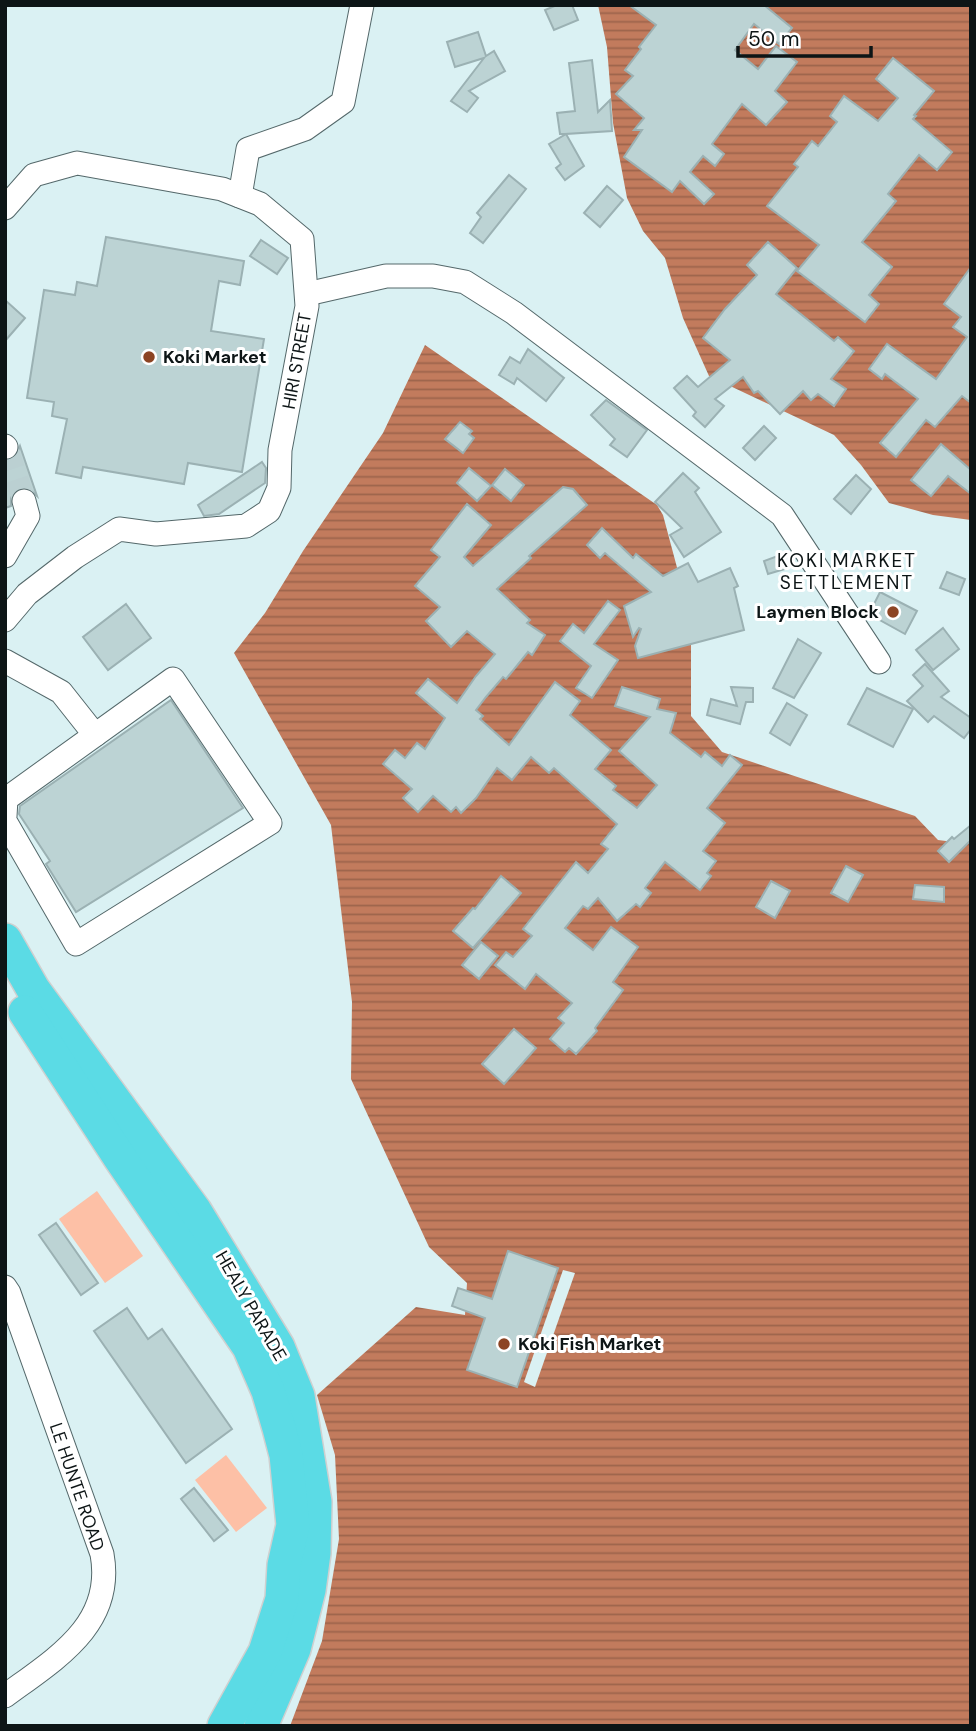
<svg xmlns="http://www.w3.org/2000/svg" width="976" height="1731" font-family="'DM Sans',sans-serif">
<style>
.garden{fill:#fdc0a6}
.water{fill:url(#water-rules)}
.pier{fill:#daf1f3}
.building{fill:#bcd3d4;stroke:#9bb1b3;stroke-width:2}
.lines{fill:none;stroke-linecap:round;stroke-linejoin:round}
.minor-tunnel{stroke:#bbd0d2;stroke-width:23;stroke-dasharray:23 11;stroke-linecap:butt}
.minor-casing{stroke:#54686a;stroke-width:25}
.highway-casing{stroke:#cfd0d0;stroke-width:36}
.minor{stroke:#fff;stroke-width:23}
.highway{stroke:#5bdbe5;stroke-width:33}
.poi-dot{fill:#8c4423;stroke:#fff;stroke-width:2.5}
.labels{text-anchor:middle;stroke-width:6;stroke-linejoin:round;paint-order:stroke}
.poi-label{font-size:18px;font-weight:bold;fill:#0d1516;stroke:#fff;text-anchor:start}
.street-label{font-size:18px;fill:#0d1516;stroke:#fff}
.neighbourhood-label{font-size:19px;letter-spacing:2px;fill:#0d1516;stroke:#fff}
</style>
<defs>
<pattern id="water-rules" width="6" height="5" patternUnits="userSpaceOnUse" patternTransform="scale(1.75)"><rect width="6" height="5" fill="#c27b5d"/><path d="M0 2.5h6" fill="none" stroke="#9c644c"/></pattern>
</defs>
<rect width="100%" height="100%" fill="#daf1f3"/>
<!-- garden -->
<g class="garden">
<path d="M97,1191l46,65 -38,27 -46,-64z"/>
<path d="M226,1455l41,53 -31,24 -41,-52z"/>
</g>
<!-- water -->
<g class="water">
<path d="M598,5h373v515l-38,-5 -44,-12 -28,-38 -27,-30 -125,-59 -26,-58 -18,-60 -22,-27 -16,-33 -14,-75 -6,-76z"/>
<path d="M425,345l232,160 6,10 28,105v96l31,36 193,64 23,24 24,3 9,-6v889h-681l32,-85 17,-102 -4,-84 -18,-60 99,-88 49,8 2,-32 -38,-36 -78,-168 1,-77 -21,-177 -97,-172 31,-40 38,-62 80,-118z"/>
</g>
<!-- pier -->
<path class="pier" d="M563,1270l12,3 -40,114 -11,-5z"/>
<!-- building -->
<g class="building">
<path d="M557,5h15l6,15 -24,10 -9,-20z"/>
<path d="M629,5h135l28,23 -13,16 -25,-20 -19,26 23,19 18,-23 21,16 -22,29 12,11 -21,23 -24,-21 -30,40 12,10 -9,12 -12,-10 -13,16 24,22 -10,10 -24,-23 -8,11 -48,-35 18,-27h-8l10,-12 -28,-24 17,-18 -8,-6 16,-21 -2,-2 17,-22z"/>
<path d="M478,32l8,24 8,-5 11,20 -36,20 9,7 -11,14 -16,-11 33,-43 -29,9 -8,-25z"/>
<path d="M893,58l41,33 -20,24 2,1 -3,3 39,33 -15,18 -18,-15 -31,39 8,7 -34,41 30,25 -23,28 10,9 -14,18 -68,-51 22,-26 -52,-39 31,-39 -4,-3 18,-23 6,5 19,-24 -7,-6 14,-20 34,25 20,-23 -22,-19z"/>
<path d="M592,60l6,52 12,-12 2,31 -46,3 18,32 -19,14 -9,-12 5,-4 -12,-20 17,-10h-6l-3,-21 18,-2 -6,-48z"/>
<path d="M509,175l17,14 -43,54 -13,-10 11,-16 -4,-4z"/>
<path d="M607,186l16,14 -23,27 -16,-14z"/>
<path d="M106,237l138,24 -4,24 -21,-4 -8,50 53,8 -22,133 -54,-9 -4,21 -101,-17 -2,11 -25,-5 11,-54 -15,-3 2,-14 -27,-4 17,-108 31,5 2,-13 20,4z"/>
<path d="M261,240l27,18 -11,16 -27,-18z"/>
<path d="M768,242l29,26 -21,26 58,47 4,-4 16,14 -23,28 15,10 -12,17 -16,-12 -7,6 -8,-9 -23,23 -22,-23 -4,2 -11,-16 -28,22 9,7 -19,21 -12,-11 3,-4 -22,-24 13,-12 11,11 32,-27 -27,-22 22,-29 32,-34 -10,-10z"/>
<path d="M971,267v136l-9,-7 -27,31 -9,-7 -30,37 -16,-14 38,-44 -33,-25 -3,5 -13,-10 18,-25 49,35 31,-42 -14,-10 8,-10 -17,-13z"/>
<path d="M5,300l20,18 -20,23z"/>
<path d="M528,349l36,29 -18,23 -29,-23 -3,6 -15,-9 11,-18 10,6z"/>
<path d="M606,400l41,30 -20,27 -17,-12 5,-6 -24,-24z"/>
<path d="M460,422l12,9 -3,3 5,4 -11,15 -18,-14z"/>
<path d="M764,426l12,12 -21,22 -12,-12z"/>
<path d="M941,444l30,26v24l-23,-18 -17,20 -20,-16z"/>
<path d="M20,446l17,50 -9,-8h-8l-9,9v9l-6,2v-47l11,-5z"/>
<path d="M262,462l4,6 -1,15 -46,31 -15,2 -6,-11z"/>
<path d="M469,468l22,18 -14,15 -20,-18z"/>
<path d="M505,469l19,16 -13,16 -19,-16z"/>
<path d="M683,473l16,15 -4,4 26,40 -37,25 -14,-22 12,-7 -27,-26z"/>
<path d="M856,475l15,14 -20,25 -17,-15z"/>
<path d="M563,487l10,2 14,16 -58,51 2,2 -34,31 33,31 -3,3 18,12 -13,20 -4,-3 -22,27 -3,-2 -17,20 -10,13 7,6 -3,3 29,26 46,-63 25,19 -10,14 41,35 -16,19 21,17 -3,4 24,18 20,-23 -38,-34 31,-34 -35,-11 7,-19 38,12 -3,10 19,4 -6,20 31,24 4,-5 17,14 8,-11 12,10 -35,43 18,15 -22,28 13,10 -9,12 4,3 -11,14 -35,-28 -20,26 6,5 -11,14 -4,-3 -19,17 -19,-23 -10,11 -5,-3 -18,22 28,22 18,-23 27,20 -25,35 10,8 -28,38 2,3 -21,23 -7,-6 -4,4 -15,-13 14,-16 -6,-5 14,-15 -36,-29 -11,15 -30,-24 11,-13 7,5 19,-21 -9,-7 53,-67 12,11 20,-24 -7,-5 16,-20 -63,-56 -5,5 -18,-16 -19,23 -15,-12 -21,30 -15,15 -5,-6 -5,5 -18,-16 -15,16 -15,-14 9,-9 -29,-25 12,-14 10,8 12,-15 8,6 20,-31 -29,-25 12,-14 29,24 19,-27 19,-22 -28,-23 -16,16 -25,-26 14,-14 -25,-21 25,-29 -9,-7 36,-46 24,21 -27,32 9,9z"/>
<path d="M602,528l31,30 3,-4 27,22 25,-13 10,19 32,-14 8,18 -4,2 10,42 -106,28 -3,-12 6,-17 -2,-1 -6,9 -9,-31 27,-14 -46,-39 -5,5 -13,-13z"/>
<path d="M783,554l5,14 -20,6 -4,-13z"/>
<path d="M947,572l18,7 -6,16 -19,-7z"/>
<path d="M880,592l37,19 -12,23 -36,-20z"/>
<path d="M608,601l12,9 -26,34 24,16 -26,38 -16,-10 15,-22 -31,-25 13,-17 11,9z"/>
<path d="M126,604l25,34 -43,32 -25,-33z"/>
<path d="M943,628l16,21 -26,21 -17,-20z"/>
<path d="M798,639l23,14 -27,45 -21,-10z"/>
<path d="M925,664l24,27 -8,6 30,21v11l-7,9 -30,-22 -6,6 -21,-21 16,-15 -10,-11z"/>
<path d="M731,687l22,1v14h-7l-6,22 -33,-9 4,-16 26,7z"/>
<path d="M867,688l46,21 -20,38 -45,-23z"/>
<path d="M171,700l72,108 -167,104 -30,-48 4,-3 -31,-47 1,-8z"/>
<path d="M787,703l20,12 -17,30 -20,-12z"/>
<path d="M971,825v15l-22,22 -11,-11 14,-14 2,2z"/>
<path d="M846,866l17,9 -15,27 -17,-9z"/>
<path d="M501,876l20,17 -48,55 -20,-17 20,-23 2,1z"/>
<path d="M771,881l19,10 -15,27 -19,-11z"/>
<path d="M915,885l29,2v15l-31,-3z"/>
<path d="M481,942l17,14 -19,23 -17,-14z"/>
<path d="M514,1029l22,19 -32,36 -22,-20z"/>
<path d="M56,1223l42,60 -17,12 -42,-60z"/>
<path d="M508,1251l50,17 -41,119 -50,-17 18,-52 -33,-12 6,-18 34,11z"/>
<path d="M127,1308l21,31 14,-10 70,100 -46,34 -92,-132z"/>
<path d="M194,1488l34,42 -14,11 -33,-42z"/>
</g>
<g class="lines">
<!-- minor-tunnel -->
<path class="minor-tunnel" d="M6,447l18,54"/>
<!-- minor casing -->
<g class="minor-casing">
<g id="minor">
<path d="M240,196l8,-47 57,-20 38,-27 19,-97"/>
<path d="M5,208l29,-33 43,-12 145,26 38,15 42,35 5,67 -27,144 -1,38 -10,23 -23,15 -90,8 -37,-5 -44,28 -48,37 -22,26"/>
<path d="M307,294l79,-18h47l32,6 49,31 268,202 97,147"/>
<path d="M5,446l1,1"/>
<path d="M5,556l23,-40 -4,-15"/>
<path d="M5,661l56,31 34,43"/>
<path d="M5,816l1,-17 167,-120 97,144 -194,121 -71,-123"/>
<path d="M5,1287l4,6 93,261c13,71 -47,105 -97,142"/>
</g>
</g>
<!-- highway casing -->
<g class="highway-casing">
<g id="highway">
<path d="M5,940l28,49 162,222 83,136 20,49 17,106 -1,51 -5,37 -15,59 -33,77"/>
<path d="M25,1012l95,146 129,189 19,44 11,37 7,27 7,70 -9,40 -2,34 -17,53 -41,74"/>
</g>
</g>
<!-- minor -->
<use href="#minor" class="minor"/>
<!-- highway -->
<use href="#highway" class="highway"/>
</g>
<!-- markers -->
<g class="poi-dot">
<circle cx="149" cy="357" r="7"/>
<circle cx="893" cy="612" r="7"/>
<circle cx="504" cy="1344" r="7"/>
</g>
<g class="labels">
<!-- poi labels -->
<g class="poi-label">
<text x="163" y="363">Koki Market</text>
<text x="879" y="618" text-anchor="end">Laymen Block</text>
<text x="518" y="1350">Koki Fish Market</text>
</g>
<!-- street labels -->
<g class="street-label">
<text transform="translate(297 361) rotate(-80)" y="6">HIRI STREET</text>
<text transform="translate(251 1306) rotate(60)" y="6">HEALY PARADE</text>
<text transform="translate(77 1487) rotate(71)" y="6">LE HUNTE ROAD</text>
</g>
<!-- neighbourhood labels -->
<g class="neighbourhood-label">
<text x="847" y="567">KOKI MARKET<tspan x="847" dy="22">SETTLEMENT</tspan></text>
</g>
</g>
<!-- border -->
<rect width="976" height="1731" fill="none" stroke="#0d1516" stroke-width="14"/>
<!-- scale -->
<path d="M738 46v10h133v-10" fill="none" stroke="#0d1516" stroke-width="3.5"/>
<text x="748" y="46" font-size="21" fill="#0d1516" stroke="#ffffff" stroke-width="5" paint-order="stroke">50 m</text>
</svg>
